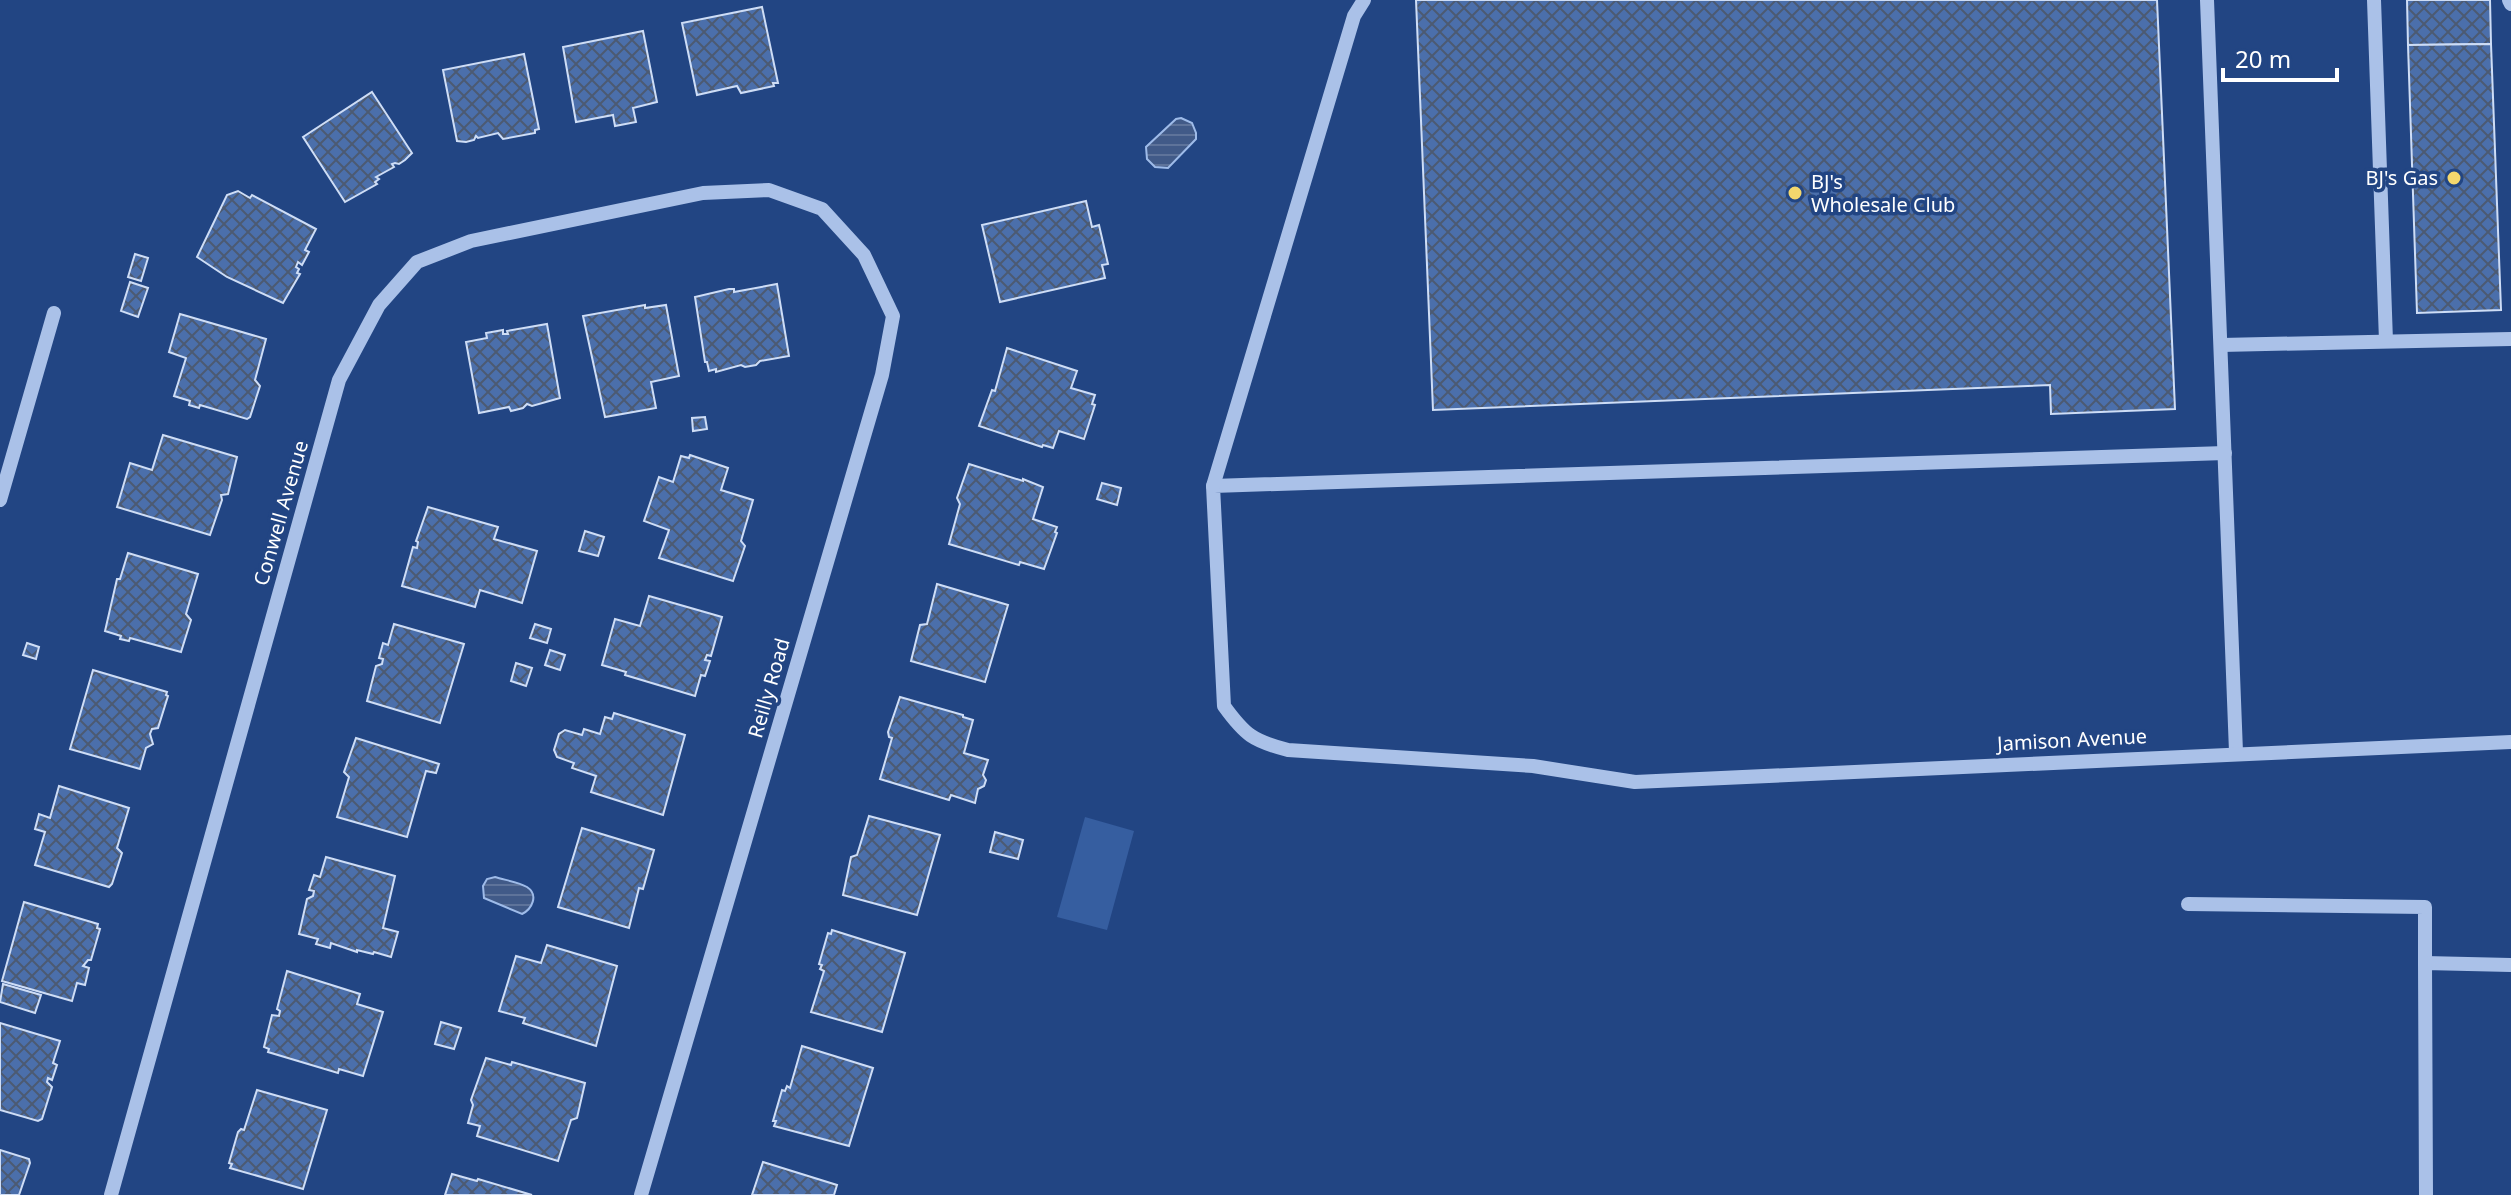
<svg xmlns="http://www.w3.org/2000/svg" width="2511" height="1195" font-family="'Noto Sans',sans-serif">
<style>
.garden{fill:#365ea0}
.water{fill:url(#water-rules);stroke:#9ebbe9;stroke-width:2}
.building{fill:url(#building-cross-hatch);stroke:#ceddf6;stroke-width:2}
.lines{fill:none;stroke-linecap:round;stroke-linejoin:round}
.minor{stroke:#aac1e8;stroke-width:14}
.poi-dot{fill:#f4d76d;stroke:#224583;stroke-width:3}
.labels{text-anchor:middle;stroke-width:7;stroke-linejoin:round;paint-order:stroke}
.poi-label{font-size:20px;fill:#fff;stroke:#224583;text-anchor:end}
.street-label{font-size:20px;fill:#fff;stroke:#224583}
</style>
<defs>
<pattern id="water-rules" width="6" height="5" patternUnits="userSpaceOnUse" patternTransform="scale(2)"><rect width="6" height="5" fill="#415a88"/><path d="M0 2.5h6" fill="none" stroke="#5e739a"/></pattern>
<pattern id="building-cross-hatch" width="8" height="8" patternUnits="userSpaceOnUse" patternTransform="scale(2)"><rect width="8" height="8" fill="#4b6fab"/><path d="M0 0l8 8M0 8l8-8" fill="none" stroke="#4c5a72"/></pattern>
</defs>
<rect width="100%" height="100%" fill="#224583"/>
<!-- garden -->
<path class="garden" d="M1085,817l49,14 -27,99 -50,-13z"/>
<!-- water -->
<g class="water">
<path d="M1181,118l11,5 4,10v6l-28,29 -13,-1 -8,-8 -1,-12 30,-28z"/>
<path d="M495,877c9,3 24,5 32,10 12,8 5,22 -5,27l-38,-16 -1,-12 4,-7z"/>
</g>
<!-- building -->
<g class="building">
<path d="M1416,0h741l18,409 -124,5 -1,-29 -617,25z"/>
<path d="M2407,0h83l1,44 -83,1z"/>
<path d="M762,7l16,76h-5l1,3 -33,7 -4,-7 -40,9 -15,-72z"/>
<path d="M643,31l14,71 -24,6 3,14 -21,4 -2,-11 -37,7 -13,-75z"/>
<path d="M2491,44l10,266 -84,3 -9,-268z"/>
<path d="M524,54l15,75 -4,1v3l-32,6 -5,-6 -20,5 -2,-2 -2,4 -8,2 -9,-1 -14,-71z"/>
<path d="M372,92l40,61 -7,7 -6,4 -4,-1 -3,1 2,3 -18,10 3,2 -4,3 2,2 -32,18 -42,-65z"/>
<path d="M238,191l12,7 2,-3 64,34 -11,21 4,2 -7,13 -4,-3 -2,5 3,2 -2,4 3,1 -17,29 -56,-26 -30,-20 30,-62z"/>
<path d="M1086,201l6,26 7,-2 9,39 -6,1 3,13 -105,24 -18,-77z"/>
<path d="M135,254l13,4 -7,23 -13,-4z"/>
<path d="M130,282l18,6 -10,29 -17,-6z"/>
<path d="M777,284l12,72 -29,5 -4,4 -11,2 -4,-2 -25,7v-3l-7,2 -2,-9h-2l-10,-65 34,-8h5v3z"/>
<path d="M645,305v3l21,-3 13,71 -28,6 5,26 -51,9 -22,-101z"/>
<path d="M180,314l86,25 -11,41 5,6 -10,31 -3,2 -47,-14 -1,3 -10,-3 1,-4 -16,-5 12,-38 -17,-6z"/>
<path d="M547,324l13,74 -28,8 -5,-2 -4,4 -12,3 -2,-4 -30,6 -13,-71 21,-4 -1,-5 17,-3v4h5l-1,-3z"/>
<path d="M1007,348l70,23 -6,17 24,7 -3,9 3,1 -11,34 -25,-8 -6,17 -10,-3 -1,2 -63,-21 13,-36 3,1z"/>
<path d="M705,417l2,12 -14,2 -1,-13z"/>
<path d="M163,435l74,22 -9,37 -7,1 1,5 -12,35 -93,-28 13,-44 22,7z"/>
<path d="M690,455l38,13 -7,22 32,10 -12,41 4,5 -12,35 -74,-23 10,-28 -25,-9 15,-44 14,5 8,-26 8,2z"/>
<path d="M969,464l54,17v-2l20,8 -10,32 24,8 -2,5 2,1 -13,36 -24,-7 -1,3 -70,-21 11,-40 -3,-6z"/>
<path d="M1102,483l19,5 -4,17 -20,-6z"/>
<path d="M428,507l70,20 -4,12 43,12 -15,52 -42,-13 -5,17 -73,-21 11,-39 4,1 1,-6 -2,-1z"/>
<path d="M585,531l19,6 -6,19 -19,-5z"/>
<path d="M128,553l70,21 -12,40 5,6 -10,32 -51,-14 -1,3 -9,-2 1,-3 -16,-5 12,-52h3z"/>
<path d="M937,584l71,21 -23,77 -74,-21 9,-36 7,-1z"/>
<path d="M649,596l73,21 -11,39 -4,-1 -2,5 5,1 -5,15 -4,-1 -6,21 -70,-21 1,-3 -24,-7 13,-46 25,7z"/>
<path d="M394,624l70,20 -24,79 -73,-22 9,-35 6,-2 1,-5 -4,-1 4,-15 5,2z"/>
<path d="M535,624l16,5 -4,14 -17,-5z"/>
<path d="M27,643l12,4 -3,12 -13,-4z"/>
<path d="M550,650l15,5 -5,15 -15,-5z"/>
<path d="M516,663l16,5 -6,18 -15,-5z"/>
<path d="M93,670l74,22 -1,3 2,1 -10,32 -6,1 -2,5 3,10 -7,4 -6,21 -70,-20z"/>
<path d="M900,697l63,18v2l10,3 -9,33 24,7 -5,15 3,5 -2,6 -6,3 -3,14 -24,-8 -2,5 -69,-21 12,-41 -3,-1 -1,-5z"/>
<path d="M614,713l71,22 -22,80 -72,-23 5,-16 -24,-8 2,-5 -17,-6 -3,-7 5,-16 6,-4 17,5 2,-6 16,5 5,-17 7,2z"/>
<path d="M356,738l83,26 -3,9 -10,-2 -19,66 -70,-20 12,-40 -5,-5z"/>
<path d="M59,786l70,22 -12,40 5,5 -10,31 -3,3 -74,-22 10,-33 -10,-3 4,-15 11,4z"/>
<path d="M869,816l71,19 -23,80 -74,-20 8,-38 6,-2z"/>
<path d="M582,828l72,22 -11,39 -4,-1 -10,40 -71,-21z"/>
<path d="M995,832l28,8 -5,19 -28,-7z"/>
<path d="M326,857l69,19 -12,52 15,4 -7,25 -17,-5 -1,2 -16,-4v2l-26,-9 -1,5 -14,-4 2,-5 -19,-5 8,-35 6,-3 1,-5 -5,-1 5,-15 6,2z"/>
<path d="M24,902l74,22 -1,4 3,1 -9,31h-3l-5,6 6,2 -4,17 -8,-2 -5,18 -70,-20z"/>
<path d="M832,930l73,23 -23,79 -71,-20 13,-41 -4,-2 2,-4 -3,-1 9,-31 3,1z"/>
<path d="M547,945l70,21 -21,80 -73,-23 2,-5 -26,-7 17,-55 25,7z"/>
<path d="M287,971l73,23 -3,10 26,8 -20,64 -24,-7 -1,4 -70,-21 1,-3 -5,-2 8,-32 7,1 1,-5 -3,-2z"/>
<path d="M3,984l38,11 -6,18 -35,-11z"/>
<path d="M441,1022l20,6 -7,21 -19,-5z"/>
<path d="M0,1023l60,18 -7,22 4,2 -5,15 -4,-2 -1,4 5,5 -10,32 -4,2 -38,-11z"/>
<path d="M802,1046l71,22 -24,78 -75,-20 2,-5h-3l9,-31 3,1 2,-5 3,2z"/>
<path d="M486,1058l25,7 1,-3 73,21 -8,35 -6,2 -13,41 -81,-25 3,-10 -12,-3 5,-18 -2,-5z"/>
<path d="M257,1090l70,20 -24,79 -73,-21 2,-4 -3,-1 9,-31 3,-3 3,1z"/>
<path d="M0,1150l29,9 1,4 -11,32h-19z"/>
<path d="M763,1162l74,23 -3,10h-82z"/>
<path d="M452,1174l25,7 1,-2 54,16h-87z"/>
</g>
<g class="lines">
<!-- minor -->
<g class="minor">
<path d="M2207,0l29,752"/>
<path d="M2374,0l12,341"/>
<path d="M2509,0l2,4"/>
<path d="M2221,345l290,-6"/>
<path d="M2225,453l-1012,33 11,220c21,29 29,35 64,44l245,16 102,16 876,-40"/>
<path d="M1213,486l141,-470 10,-16"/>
<path d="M0,500l54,-187"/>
<path d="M2188,904l237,3v56"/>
<path d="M111,1195l228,-815 40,-75 38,-43 54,-21 232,-48 66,-3 53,19 42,46 29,61 -11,59 -241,820"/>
<path d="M2426,1195l-1,-232 86,2"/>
</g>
</g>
<!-- markers -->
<g class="poi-dot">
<circle cx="2454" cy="178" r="8"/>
<circle cx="1795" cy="193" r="8"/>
</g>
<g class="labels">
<!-- poi labels -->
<g class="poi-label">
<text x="2438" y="185">BJ's Gas</text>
<text x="1811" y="189" text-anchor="start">BJ's<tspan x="1811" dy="23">Wholesale Club</tspan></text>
</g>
<!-- street labels -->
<g class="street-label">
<text transform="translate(281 513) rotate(-74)" y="7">Conwell Avenue</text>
<text transform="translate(769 688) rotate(-74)" y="7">Reilly Road</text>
<text transform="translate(2072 740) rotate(-3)" y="7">Jamison Avenue</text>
</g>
</g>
<!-- scale -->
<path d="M2223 68v12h114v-12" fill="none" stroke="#ffffff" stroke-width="4"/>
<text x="2235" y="68" font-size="24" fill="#ffffff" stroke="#224583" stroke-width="6" paint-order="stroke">20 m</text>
</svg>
